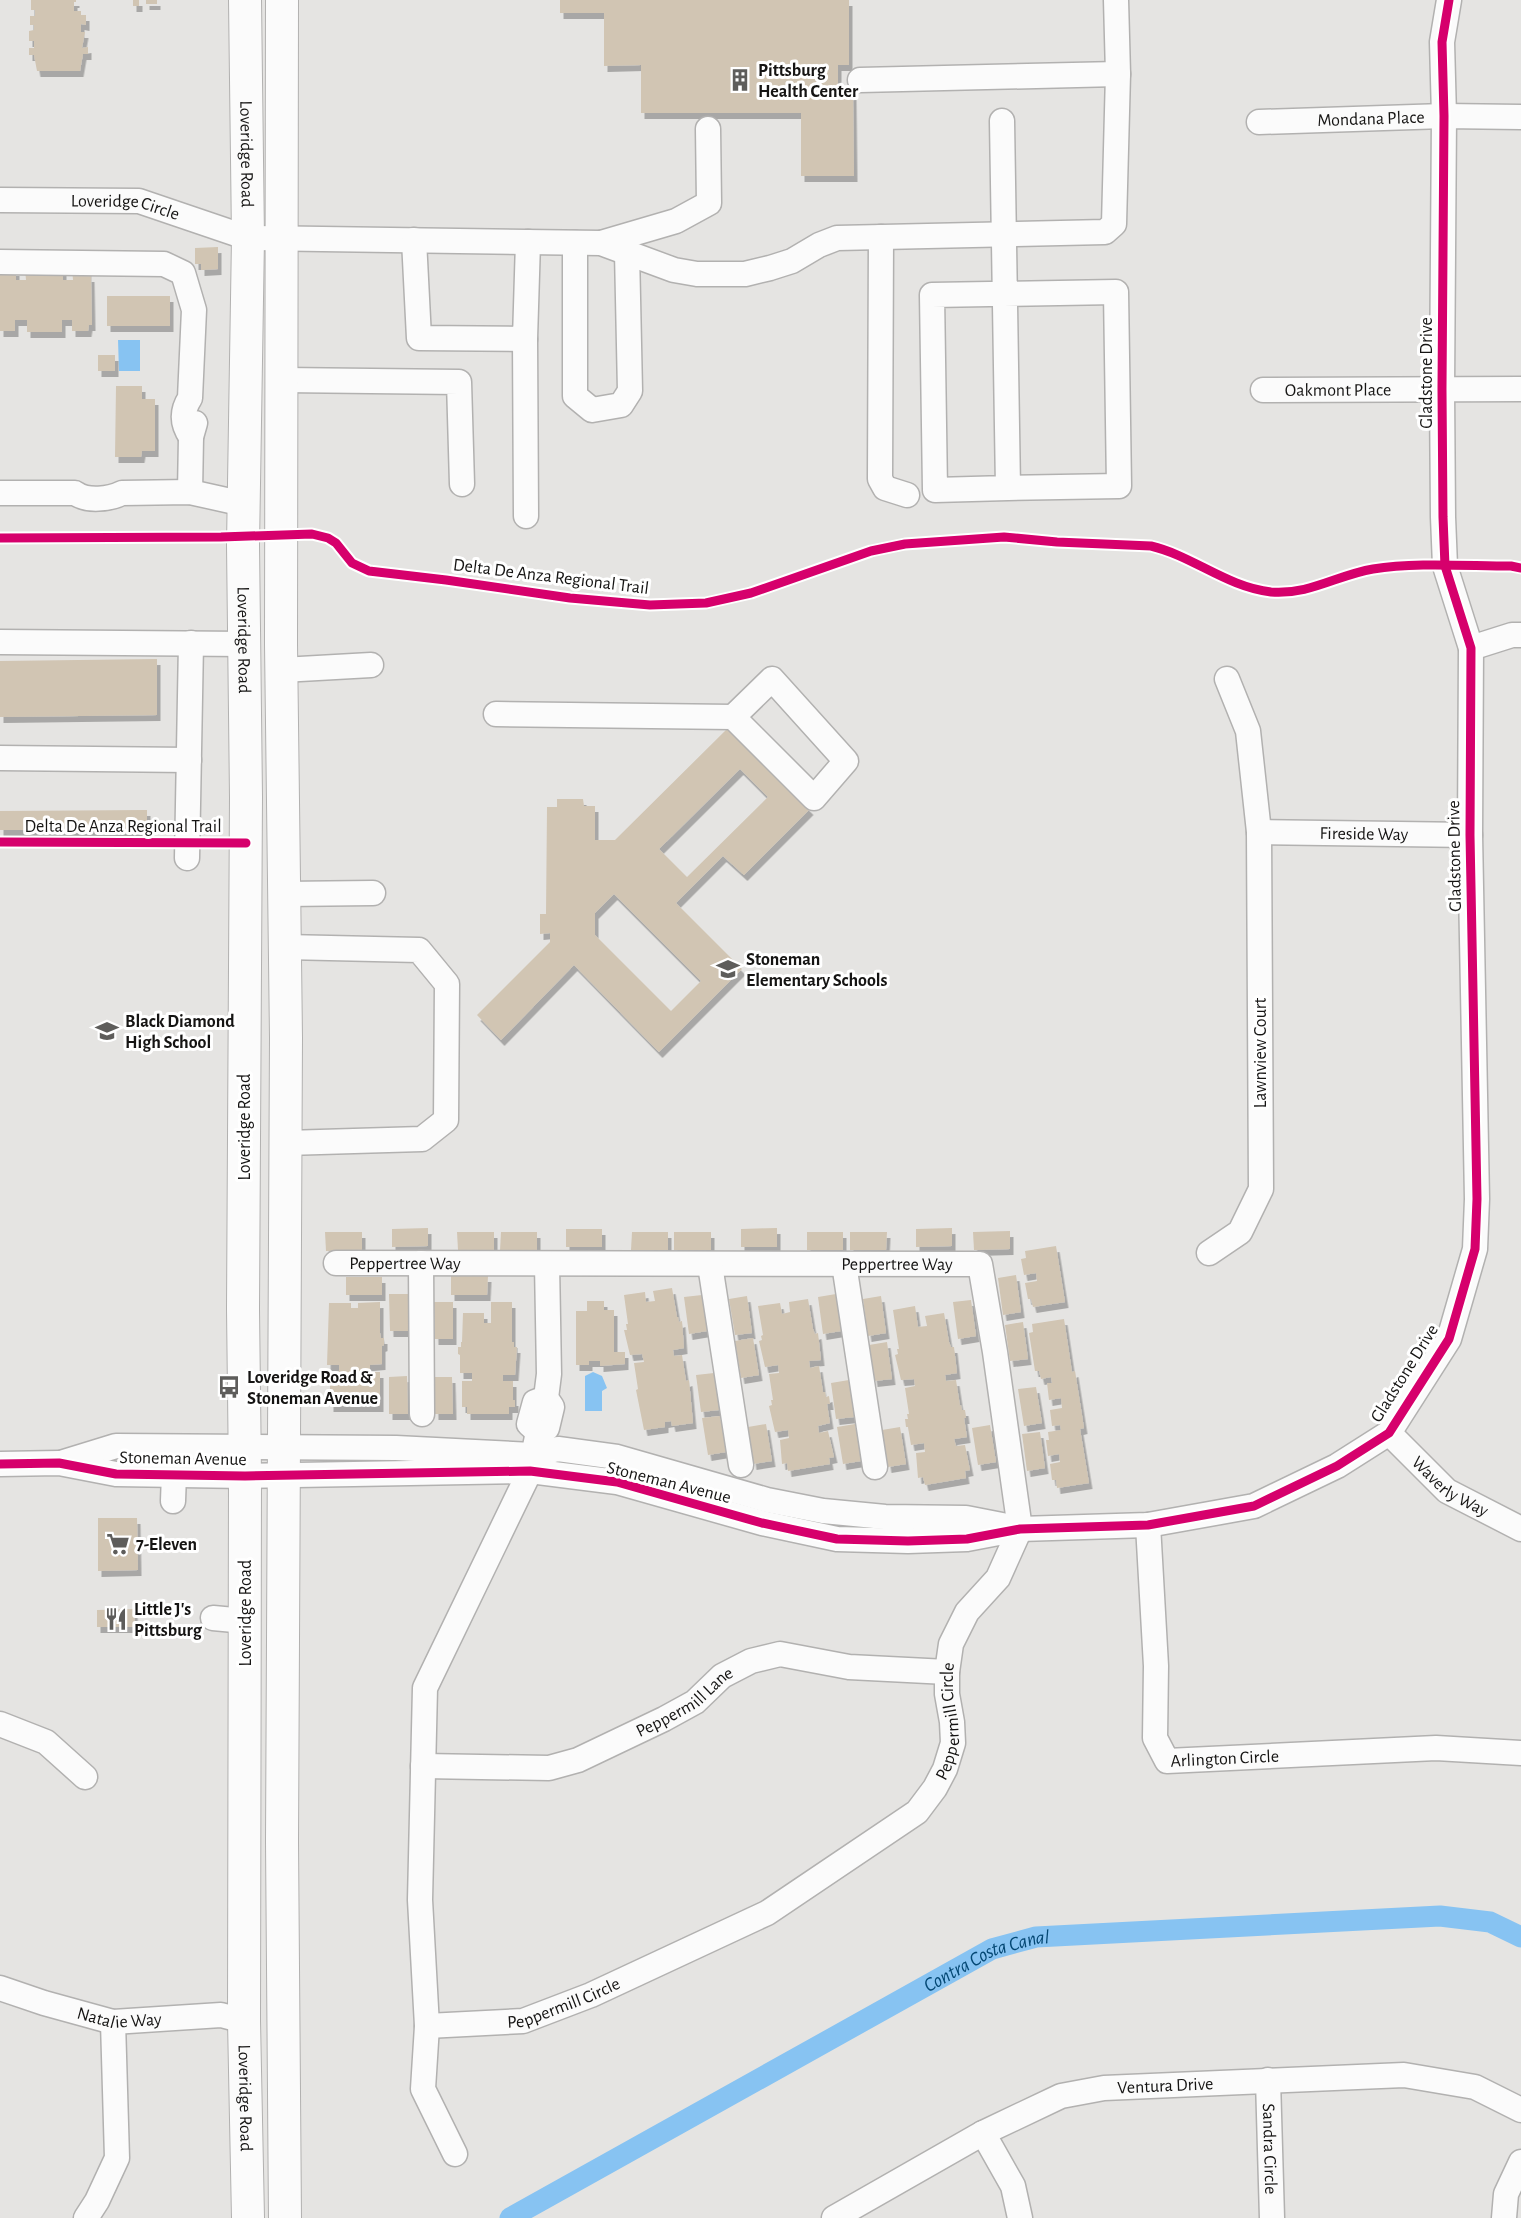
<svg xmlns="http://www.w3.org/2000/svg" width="1521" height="2218" font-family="'Alegreya Sans',sans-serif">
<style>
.water{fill:#87c3f2}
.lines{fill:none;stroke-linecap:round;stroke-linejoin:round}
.canal{stroke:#87c3f2;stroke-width:21}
.building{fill:#d1c5b3;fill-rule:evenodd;filter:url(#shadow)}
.minor-casing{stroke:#b2b1b0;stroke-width:27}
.major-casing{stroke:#b2b1b0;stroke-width:34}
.minor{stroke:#fbfbfb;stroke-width:24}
.major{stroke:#fbfbfb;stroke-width:32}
.cycleway-casing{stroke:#fff;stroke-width:13}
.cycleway{stroke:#d6006c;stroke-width:9}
.labels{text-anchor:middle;stroke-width:6;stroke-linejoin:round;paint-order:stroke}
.poi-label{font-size:18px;font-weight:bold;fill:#151413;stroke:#fff;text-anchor:start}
.street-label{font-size:18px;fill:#151413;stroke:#fff}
.water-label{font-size:20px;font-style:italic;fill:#044874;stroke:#fff}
</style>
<defs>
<filter id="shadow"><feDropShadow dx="3.5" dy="6" stdDeviation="0" flood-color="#0004"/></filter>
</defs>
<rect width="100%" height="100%" fill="#e5e4e2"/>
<!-- water -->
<g class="water">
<path d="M118,340h22v31h-21z"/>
<path d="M593,1372l9,4 5,12 -5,3v20h-17v-35z"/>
</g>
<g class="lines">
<!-- canal -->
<path class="canal" id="s1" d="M510,2218l482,-269 44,-12 404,-21 50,6 31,15"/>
</g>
<!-- building -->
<g class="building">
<path d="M31,0h45v2h-2v9h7v4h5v10l-5,-1v8h4l-3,16 6,-1v7h-5l-3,17h-43l-3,-16h-5v-7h5v-7h-5v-10l5,-1v-5h-4v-9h5v-6h-4z"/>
<rect x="133" y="0" width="6" height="6"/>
<rect x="146" y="0" width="11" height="4"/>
<path d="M560,0h289v65h-11v30l15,-1 1,82h-53v-63h-160v-48l-37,1v-53h-44z"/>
<path d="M218,247v22l-17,1v-6h-6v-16z"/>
<path d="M25,269h38v11h10l-1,-11h16v7h3l1,49h-3l-1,6h-16v-11h-10v12h-35v-12h-12v11h-15v-61h16v10h10z"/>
<rect x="107" y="296" width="63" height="30"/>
<rect x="98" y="355" width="17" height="16"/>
<path d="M116,386h26v13h13v52h-13l-1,6h-26z"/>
<path d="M157,659v56l-157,2v-56z"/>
<path d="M728,728l82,81 -66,66 -21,-19 -47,47 66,66 -83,83 -85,-87 -73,75 -24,-25 73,-73v-9l-10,1v-20h6l1,-107h10v-8h26l1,7h11v34h20zM740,769l28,28 -81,80 -28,-28zM614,894l87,87 -30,30 -76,-76v-22z"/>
<path d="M147,810v20h-147v-19z"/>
<path d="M428,1228v18l-36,1v-18z"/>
<path d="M777,1228v19h-36v-18z"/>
<path d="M952,1228v18l-36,1v-18z"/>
<rect x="566" y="1229" width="36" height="18"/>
<path d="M1010,1231v18l-36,1 -1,-18z"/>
<path d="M325,1232h37v18l-36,1z"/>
<path d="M457,1232h37v18h-36z"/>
<path d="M501,1232h36v18l-37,1z"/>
<path d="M632,1232h36v18h-37z"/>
<rect x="674" y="1232" width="37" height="18"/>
<rect x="807" y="1232" width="36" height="18"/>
<path d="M850,1232h37l-1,18h-36z"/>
<path d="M1056,1246l9,56 -32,5 -2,-8h-3l-3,-16 12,-2 -1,-8 -12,2 -3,-16 5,-1 -1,-7z"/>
<path d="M1016,1275l5,37 -18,3 -5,-37z"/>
<path d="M451,1276h37l-1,19h-36z"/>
<rect x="346" y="1277" width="36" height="18"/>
<path d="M672,1288l5,29h1l1,5 3,-1 2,27 -11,2 1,6 8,-1 4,26 3,-1 4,43 -21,3 -1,-5 -6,1v5l-21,3 -8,-40 2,-1 -4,-26 10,-1 -2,-8 -12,1 -6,-25h3l-1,-6h2l-4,-29 21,-3 1,10 9,-1 -2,-10z"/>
<path d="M389,1294h19v37h-18z"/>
<path d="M836,1294l5,37 -18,3 -5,-37z"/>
<path d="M702,1295l5,36 -18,3 -5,-37z"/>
<path d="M747,1296l5,37 -17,2 -6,-36z"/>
<path d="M881,1296l5,37 -18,3 -5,-37z"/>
<path d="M808,1299l5,30 2,5 3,-1 3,27 -12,1 1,7 9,-2 4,26h2l1,5 3,-1 1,8h-3l3,19 -12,3 1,7 9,-2 6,26 -5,1 1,6 -42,7 -1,-8 -5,1 -2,-24 9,-2 -1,-8 -13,2 -6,-26 3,-1 -1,-5h2l-4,-26 10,-1 -1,-8 -13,2 -6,-26 3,-1 -1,-4 2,-1 -5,-29 22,-3 2,11 8,-2 -1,-10z"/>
<path d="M971,1300l5,36 -18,3 -5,-37z"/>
<path d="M587,1301h17v9h10v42h11v12l-25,2v-5h-11v4h-13v-54h11z"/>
<path d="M380,1302v31l1,5h3v7l-2,1v18l-12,1v7h10v34h-50v-33h9v-8h-12l2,-62h22v5h7v-5z"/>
<path d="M434,1302h19v37h-18z"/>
<path d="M491,1302h21v40h2v5h3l-2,28h-12v6h10v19h2v7h-6v7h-42v-7h-5v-26h10v-8h-12v-18l-2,-1v-7h3v-5h1l1,-29h21v10h7z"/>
<path d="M915,1306l3,21 9,-1 -2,-10 19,-3 5,29 2,5h3l3,26 -12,2 1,6 10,-1 4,26 1,-1 1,5h3l1,8h-2l3,19 -13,2 2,7 9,-1 5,25 -5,1 1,7 -41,7 -2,-8 -5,1 -2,-25 9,-1 -1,-9 -13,2 -3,-18h-2l-1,-8h3l-1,-5h2l-4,-26 10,-2 -1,-7 -13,1 -6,-25 3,-1 -1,-5h2l-6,-39z"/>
<path d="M1064,1319l8,53 3,-1 9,57 -4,1 9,54 -32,5 -1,-8h-4l-2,-16 10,-2 -1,-8 -11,2 -2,-16h3l-1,-8 13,-2 -1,-5 -8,1 -2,-16 12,-2 -1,-10 -12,2 -2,-17h5l-1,-6 -10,2 -2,-8h-4l-6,-38 4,-1 -1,-8z"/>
<path d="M1023,1322l5,37 -18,2 -5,-36z"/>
<path d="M753,1338l6,37 -18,3 -6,-37z"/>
<path d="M887,1342l5,37 -18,2 -5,-36z"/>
<path d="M714,1373l5,37 -18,2 -5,-37z"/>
<path d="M407,1376l1,38h-19v-37z"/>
<path d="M434,1377h18l1,37h-18z"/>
<path d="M849,1380l5,37 -18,2 -5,-36z"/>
<path d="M1036,1387l6,36 -18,3 -6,-37z"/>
<path d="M720,1416l6,36 -18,3 -6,-37z"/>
<path d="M766,1424l6,37 -19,3 -5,-37z"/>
<path d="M855,1424l6,37 -18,3 -6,-37z"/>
<path d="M990,1425l6,37 -18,3 -6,-37z"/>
<path d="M900,1427l6,37 -18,3 -6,-37z"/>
<path d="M1040,1432l5,36 -18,3 -5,-37z"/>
<path d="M98,1518h39l1,52 -40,1z"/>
<path d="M134,1609l1,18h-38v-17z"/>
</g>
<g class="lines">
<!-- minor casing -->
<g class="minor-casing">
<g id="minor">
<path d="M860,80l258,-6"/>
<path d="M1002,121l6,367 111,-2 -3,-194 -184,3 3,195 73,-2"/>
<path id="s2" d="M1259,122l185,-6 77,1"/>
<path id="s3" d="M0,200l139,1 109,37 353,5 73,27 23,4h48l25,-6 22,-7 27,-16 18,-7 268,-6 9,-8 4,-150 -2,-74"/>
<path d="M881,237l-1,242 5,9 22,7"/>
<path d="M414,240l5,98 106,1 3,-97"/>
<path d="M575,243v153l17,14 29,-5 9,-14 -3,-139"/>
<path d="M601,243l75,-22 33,-18 -1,-74"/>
<path d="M0,262l164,2 19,9 11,37 -4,88c-9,14 -8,26 1,39"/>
<path d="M525,339l1,177"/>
<path d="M283,380l176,2 3,102"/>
<path id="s4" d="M1263,390l258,-1"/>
<path d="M190,492l1,-55 4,-14"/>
<path d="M0,493h75c12,9 35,6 47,0l68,-1 54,12"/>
<path d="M0,642l245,2"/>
<path d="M1471,648l41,-13h9"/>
<path d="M282,670l89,-5"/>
<path d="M496,714l237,3 81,81 32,-37 -74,-82 -39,38"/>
<path d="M0,758l189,2"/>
<path id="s5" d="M1259,832l211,3"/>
<path d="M187,858l4,-215"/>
<path d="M284,894l89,-1"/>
<path d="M285,947l134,3 28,34 -1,136 -24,19 -136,4"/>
<path d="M1209,1253l31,-21 21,-43 -2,-357 -11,-101 -21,-52"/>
<path id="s6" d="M336,1263l644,1 15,88 25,177"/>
<path d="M421,1263l1,151"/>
<path d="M844,1264l31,203"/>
<path d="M710,1265l31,200"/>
<path d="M538,1432l9,-4 5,-21 -6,-9 3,-24 -2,-110"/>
<path d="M538,1432l-9,-8 6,-22 11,-4"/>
<path id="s7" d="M1389,1433l58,58 74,38"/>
<path d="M64,1462l52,-16 280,2 136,7 26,-6 59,8 150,43 56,11 62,6 81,1 41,8"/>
<path d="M0,1464l59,-1 57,11 129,2 285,-5 87,11 145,41 75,16 71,2 59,-2 53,-10 128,-4 106,-19 83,-40 52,-33 60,-94 26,-90 2,-50 -7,-364 1,-187 -26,-82 -2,-49 -1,-128 2,-273 -2,-74 7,-42"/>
<path d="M173,1501l1,-27"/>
<path id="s8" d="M1148,1525l8,141 -1,72 12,23 269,-13 85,5"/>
<path d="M213,1618l32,3"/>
<path d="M0,1724l46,18 39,35"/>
<path id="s9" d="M423,1766l126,2 29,-8 86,-41 31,-17 27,-26 29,-15 29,-7 69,13 98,5"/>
<path id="s10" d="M0,1988l44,15 69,19 108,-7 23,6"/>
<path id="s11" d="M427,2026l96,-5 68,-26 176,-82 150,-101 18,-24 10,-19 8,-26 -1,-21 -5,-28v-22l4,-28 16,-32 31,-34 22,-49"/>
<path id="s12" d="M1268,2080l4,138"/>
<path d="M983,2133l30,53 7,32"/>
<path d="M455,2154l-32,-65 4,-63 -7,-126 5,-212 105,-217 8,-39"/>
<path d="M86,2218l11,-17 20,-43 -4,-136"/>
<path id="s13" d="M834,2218l149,-85 78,-37 43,-8 300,-13 71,12 46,23"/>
<path d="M1504,2218l2,-24 15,-32"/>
</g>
</g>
<!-- major casing -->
<g class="major-casing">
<g id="major">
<path id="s14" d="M245,0l3,238 -5,307 3,252 -3,512 2,167 -1,545 4,197"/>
<path d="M282,0l-1,644 5,394 -4,804 3,376"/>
</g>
</g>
<!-- minor -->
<use href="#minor" class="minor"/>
<!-- major -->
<use href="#major" class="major"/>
<!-- cycleway casing -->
<g class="cycleway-casing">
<g id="cycleway">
<path d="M0,538l221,-1 91,-3 16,4 8,5 16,20 17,8 77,9 124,18 80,7 56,-2 45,-10 120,-42 34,-7 99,-7 53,5 94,4c42,10 76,41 120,46 39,3 66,-17 102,-23 42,-7 95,-3 138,-3l10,2"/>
<path d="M0,842l246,1"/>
<path d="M0,1464l59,-1 57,11 129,2 285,-5 87,11 145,41 75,16 71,2 59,-2 53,-10 128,-4 106,-19 83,-40 52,-33 60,-94 26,-90 2,-50 -7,-364 1,-187 -26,-82 -2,-49 -1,-128 2,-273 -2,-74 7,-42"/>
</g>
</g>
<!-- cycleway -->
<use href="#cycleway" class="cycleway"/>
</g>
<!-- icons -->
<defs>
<g id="building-bare" transform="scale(1.8)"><path d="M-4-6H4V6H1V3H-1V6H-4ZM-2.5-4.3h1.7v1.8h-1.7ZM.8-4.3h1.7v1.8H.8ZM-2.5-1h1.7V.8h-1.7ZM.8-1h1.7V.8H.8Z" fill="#5e5d5b" stroke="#fff" stroke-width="2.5" paint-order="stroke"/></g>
<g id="school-bare" transform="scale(1.8)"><path d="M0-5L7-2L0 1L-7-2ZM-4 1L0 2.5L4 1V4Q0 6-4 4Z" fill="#5e5d5b" stroke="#fff" stroke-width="2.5" paint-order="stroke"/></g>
<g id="bus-bare" transform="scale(1.8)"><path d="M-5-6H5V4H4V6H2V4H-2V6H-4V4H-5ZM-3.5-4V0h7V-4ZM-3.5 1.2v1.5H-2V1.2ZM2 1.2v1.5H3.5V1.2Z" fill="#5e5d5b" stroke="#fff" stroke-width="2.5" paint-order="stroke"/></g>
<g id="supermarket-bare" transform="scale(1.8)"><path d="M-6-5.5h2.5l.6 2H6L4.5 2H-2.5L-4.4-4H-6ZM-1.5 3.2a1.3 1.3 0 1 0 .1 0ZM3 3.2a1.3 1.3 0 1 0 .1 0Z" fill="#5e5d5b" stroke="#fff" stroke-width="2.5" paint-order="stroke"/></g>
<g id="restaurant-bare" transform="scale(1.8)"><path d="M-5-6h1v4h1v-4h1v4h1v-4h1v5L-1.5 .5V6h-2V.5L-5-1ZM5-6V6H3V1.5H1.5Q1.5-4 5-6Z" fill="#5e5d5b" stroke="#fff" stroke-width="2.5" paint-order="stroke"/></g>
</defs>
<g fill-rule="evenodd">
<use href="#building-bare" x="740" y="80"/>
<use href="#school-bare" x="728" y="969"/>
<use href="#school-bare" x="107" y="1031"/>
<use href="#bus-bare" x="229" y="1387"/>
<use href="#supermarket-bare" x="118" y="1544"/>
<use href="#restaurant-bare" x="116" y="1619"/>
</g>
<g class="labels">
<!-- poi labels -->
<g class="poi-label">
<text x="758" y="76">Pittsburg<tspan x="758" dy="21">Health Center</tspan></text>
<text x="746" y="965">Stoneman<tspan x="746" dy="21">Elementary Schools</tspan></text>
<text x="125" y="1027">Black Diamond<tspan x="125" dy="21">High School</tspan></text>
<text x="247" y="1383">Loveridge Road &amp;<tspan x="247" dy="21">Stoneman Avenue</tspan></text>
<text x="136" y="1550">7-Eleven</text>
<text x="134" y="1615">Little J's<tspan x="134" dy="21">Pittsburg</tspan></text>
</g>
<!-- street labels -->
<g class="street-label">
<text dy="6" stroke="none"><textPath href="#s2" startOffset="112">Mondana Place</textPath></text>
<text dy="6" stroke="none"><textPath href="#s14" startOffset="154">Loveridge Road</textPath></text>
<text dy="6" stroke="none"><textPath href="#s3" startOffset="126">Loveridge Circle</textPath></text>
<text transform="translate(1426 373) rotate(-90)" y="6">Gladstone Drive</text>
<text dy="6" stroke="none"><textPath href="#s4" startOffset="75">Oakmont Place</textPath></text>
<text transform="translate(551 576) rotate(7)" y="6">Delta De Anza Regional Trail</text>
<text dy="6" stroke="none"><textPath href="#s14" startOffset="640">Loveridge Road</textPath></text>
<text x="123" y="832">Delta De Anza Regional Trail</text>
<text dy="6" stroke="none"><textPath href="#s5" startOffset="105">Fireside Way</textPath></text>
<text transform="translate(1454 856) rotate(-91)" y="6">Gladstone Drive</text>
<text transform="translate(1260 1053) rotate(-90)" y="6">Lawnview Court</text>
<text transform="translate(244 1127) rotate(-90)" y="6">Loveridge Road</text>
<text dy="6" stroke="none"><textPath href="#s6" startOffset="69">Peppertree Way</textPath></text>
<text dy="6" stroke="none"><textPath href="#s6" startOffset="561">Peppertree Way</textPath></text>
<text transform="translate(1404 1373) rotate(-58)" y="6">Gladstone Drive</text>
<text transform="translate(183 1458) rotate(1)" y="6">Stoneman Avenue</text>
<text transform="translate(669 1482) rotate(14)" y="6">Stoneman Avenue</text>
<text dy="6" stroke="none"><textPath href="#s7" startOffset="82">Waverly Way</textPath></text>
<text transform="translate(245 1613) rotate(-90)" y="6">Loveridge Road</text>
<text dy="6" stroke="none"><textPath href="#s9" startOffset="278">Peppermill Lane</textPath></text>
<text dy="6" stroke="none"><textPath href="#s11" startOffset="644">Peppermill Circle</textPath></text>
<text dy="6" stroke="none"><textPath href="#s8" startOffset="297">Arlington Circle</textPath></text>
<text dy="6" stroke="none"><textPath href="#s11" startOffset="140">Peppermill Circle</textPath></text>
<text dy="6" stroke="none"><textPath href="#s10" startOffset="124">Natalie Way</textPath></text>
<text dy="6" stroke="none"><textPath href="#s13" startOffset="363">Ventura Drive</textPath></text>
<text dy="6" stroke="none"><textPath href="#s14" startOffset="2098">Loveridge Road</textPath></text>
<text dy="6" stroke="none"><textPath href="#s12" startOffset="69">Sandra Circle</textPath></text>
</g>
<!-- water labels -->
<g class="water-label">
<text dy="7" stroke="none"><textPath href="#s1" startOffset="543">Contra Costa Canal</textPath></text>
</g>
</g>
</svg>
